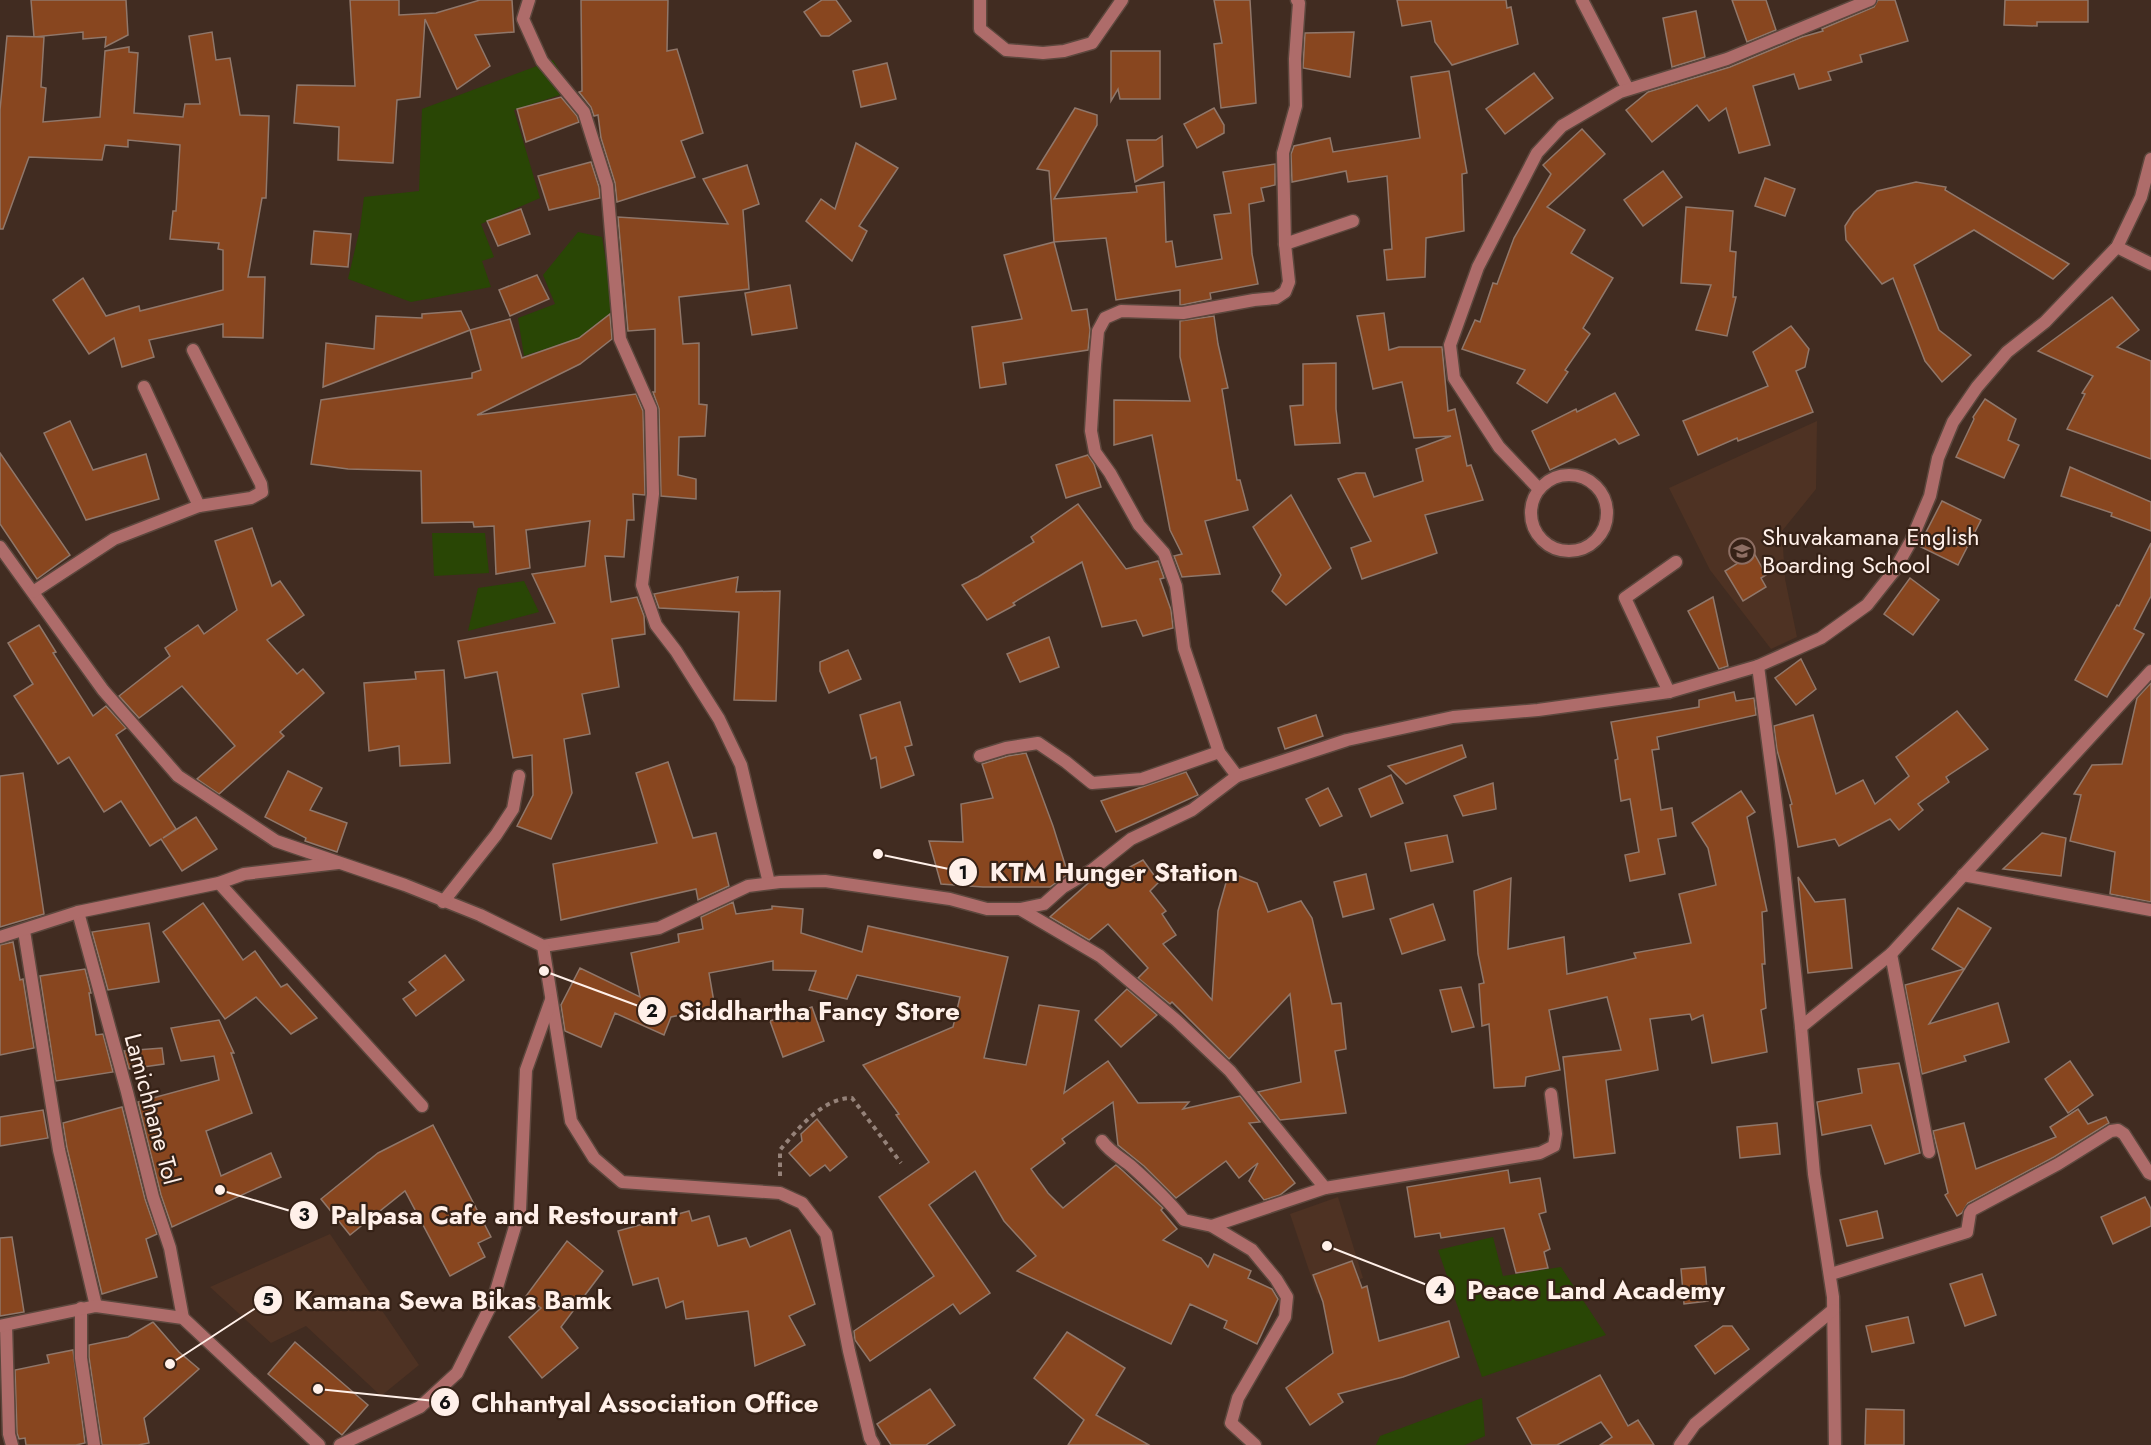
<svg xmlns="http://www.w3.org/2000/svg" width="2151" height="1445" font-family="Jost,sans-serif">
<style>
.built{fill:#4e3223}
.green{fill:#294605}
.building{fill:#88461f;stroke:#90776a;stroke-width:1.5}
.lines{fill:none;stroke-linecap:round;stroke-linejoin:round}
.service-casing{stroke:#5c473d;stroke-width:15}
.minor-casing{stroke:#5c473d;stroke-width:15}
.path{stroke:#958279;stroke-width:4;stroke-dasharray:4.5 4.5;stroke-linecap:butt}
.service{stroke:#ae6c6a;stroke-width:12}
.minor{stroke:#ae6c6a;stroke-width:12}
.labels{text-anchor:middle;stroke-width:4.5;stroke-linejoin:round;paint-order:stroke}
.poi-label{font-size:24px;fill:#fff0e9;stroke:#362217;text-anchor:start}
.street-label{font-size:24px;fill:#fff0e9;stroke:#362217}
.leader{fill:none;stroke:#fff0e9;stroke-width:2}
.callout-dot{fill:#fff0e9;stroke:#362217;stroke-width:2}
.mark-label{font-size:18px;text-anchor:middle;font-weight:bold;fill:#111}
.callout-label{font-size:26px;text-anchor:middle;font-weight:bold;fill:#fff0e9;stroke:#362217;stroke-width:4.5;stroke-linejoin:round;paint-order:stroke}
</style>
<rect width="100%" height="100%" fill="#412c21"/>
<!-- built -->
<g class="built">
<path d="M1817,421l-1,68 -34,42 3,48 12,58 -26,12 -61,-79 -41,-82z"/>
<path d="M1338,1197l25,81 -46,16 -27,-80z"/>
<path d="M330,1234l89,131 -38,31 -75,-70 -35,17 -61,-56z"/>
</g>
<!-- green -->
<g class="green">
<path d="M553,60l19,31 -58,19 26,88 -59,26 13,33 -12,4 9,26 -80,15 -63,-23 12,-51 4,-31 55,-6 3,-82z"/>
<path d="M578,232l24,5 12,73 -35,28 -55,18 -6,-38 37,-14 -12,-29z"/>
<path d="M432,533h53l4,40 -55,3z"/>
<path d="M524,581l15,31 -71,19 10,-43z"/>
<path d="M1493,1237l10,39 58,-9 45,68 -124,42 -44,-127z"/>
<path d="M1482,1398l3,38 -20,9h-89l4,-9z"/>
</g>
<!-- building -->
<g class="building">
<path d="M31,0h95l2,35 -23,12 1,-10 -23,2v-7l-49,5z"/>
<path d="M350,0h49v15l37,-2 44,-13h32l2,32 -39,3 15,31 -33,23 -32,-70 -5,78 -23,3 -4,63 -55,-3 1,-33 -45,-4 3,-38 58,1z"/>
<path d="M581,0h87l-1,51 10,-2 26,84 -22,8 14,36 -78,25 -2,-19 -14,-45 -3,-23 -4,1 -3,-9 -12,-15 3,-1z"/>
<path d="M822,0h14l15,21 -22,15h-8l-17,-24z"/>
<path d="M1214,0h36l6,103 -35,5 -7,-64 8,-1z"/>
<path d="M1397,0h109l1,8 4,-1 7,37 -66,21 -17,-23 -4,-21 -29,5z"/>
<path d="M1732,0h34l10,30 -29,12z"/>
<path d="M1878,0h17l13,41 -48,14 2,7 -34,10 3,8 -32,9 -5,-15 -41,12 17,59 -31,8 -13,-45 -17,13 -12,-16 -45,37 -26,-32 22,-18 82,-25 72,-30 21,-6 -1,-2 52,-22z"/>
<path d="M2005,0h83v22h-51v4l-33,-1z"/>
<path d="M1696,11l9,46 -33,10 -9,-49z"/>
<path d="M212,32l4,28 14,-2 10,57 29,1 -3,82h-4l-14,79h17l-2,61 -40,-1v-13l-74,16 5,17 -32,10 -8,-29 -25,16 -36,-54 30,-22 23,38 33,-10 1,5 83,-21v-40l-5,-1 1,-6 -49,-4 3,-28h3l4,-66 -52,-5v7l-23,-2 -3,15 -73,-3 -26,72h-3v-119l7,-74 37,1 -3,50 5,1 -3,34 57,-5 5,-66 24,-4v5l9,1 -4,60 49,4 2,-13h15l-11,-68z"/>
<path d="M1354,32l-4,45 -47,-9 2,-35z"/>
<path d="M1111,51h49v48h-40l-2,-10 -7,12z"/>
<path d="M887,63l9,36 -35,8 -8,-36z"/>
<path d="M1449,71l18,102 -5,1 2,57 -38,7 -1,39 -38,3 -3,-30 8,-1 -5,-73 -39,6 -2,-11 -54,11 -1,-28 3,-8 36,-8 3,14 87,-14 -9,-61z"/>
<path d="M1534,73l19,25 -48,36 -19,-25z"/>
<path d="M561,97l16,19 2,6 -53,20 -9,-33z"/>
<path d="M1075,108l22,7v10l-43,74 83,-7 -1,-6 28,-4 2,60 6,-1 4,26 46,-8 -8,-44 17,-2 -8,-41 52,-8v21l-14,3 3,13 -15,3 3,50 6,30 -48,9 1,6 -29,6h-2v-15l-64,10 -10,-62 -52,4 -5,-71 -12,-2z"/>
<path d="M1214,108l10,17v8l-27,15 -13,-24z"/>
<path d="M1582,129l23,25 -58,53 38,23 -14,23 42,25 -30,50 7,6 -25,36 3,2 -21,31 -30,-20 8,-13 -63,-21 13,-29 5,2 13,-39 4,1 17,-46 37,-64 -8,-9z"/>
<path d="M1162,136l1,30 -28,16 -8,-42h29z"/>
<path d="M856,143l42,25 -39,58 8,5 -15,30 -46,-40 15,-22 14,10z"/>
<path d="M591,162l8,25 1,11 -51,12 -11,-34z"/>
<path d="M747,165l12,39 -16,6 6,79 -70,8 4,47 16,-1v61l8,1 -2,31 -26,1 -1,38 18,4v20l-35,-3 -2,-87 -6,-17h2v-63l-27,2 -10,-114 110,7 -25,-45z"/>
<path d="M1663,171l19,26 -39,29 -19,-26z"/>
<path d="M1765,178l30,11 -10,27 -30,-10z"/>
<path d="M1916,182l30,5 -1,3 124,74 -16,15 -79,-49 -60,35 25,65 32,25 -29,27 -17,-21 -32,-83 -11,6 -36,-44 -1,-14 9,-14 23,-21z"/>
<path d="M1686,207l47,4 -3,40 6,1 -3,45h3l-9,39 -31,-6 15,-45 -30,-2z"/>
<path d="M521,209l9,25 -32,12 -11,-25z"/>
<path d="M314,231l37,3 -3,33 -37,-3z"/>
<path d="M1054,242l18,69 15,-2 3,21 -2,20 -85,13 3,21 -26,4 -8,-61 50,-8 -18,-64z"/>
<path d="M537,275l12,24 -39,17 -11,-26z"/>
<path d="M790,285l7,43 -45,7 -7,-42z"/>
<path d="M2112,297l27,33 -22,17 34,14v98l-84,-30 18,-35 -3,-1 11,-17 -55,-25z"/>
<path d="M461,311l9,19 -147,57 3,-44 48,6 2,-33 46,2v-4z"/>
<path d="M1384,313l5,37 10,-3h43l6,64 7,-2 12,57 4,-1 12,35 -58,15 12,38 -75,26 -11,-31 20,-7 -33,-62 18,-6h9l9,24 49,-16 -7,-32 35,-13 -37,2 -12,-56 -29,7 -16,-73z"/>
<path d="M610,314l2,25 -32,25 -103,51 159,-21 7,17 2,84 -12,-1 1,26h-7l-3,37 -19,-1 6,46 26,-5 7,19 1,18 -33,5 7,48 -37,7 8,40 -26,5 8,54 -21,46 -34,-13 16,-31 -1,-40 -19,3 -16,-86 -32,6 -7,-37 97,-18 -23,-49 53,-8 5,-45 -64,9 4,38 -34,6 -2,-48 -20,1 -1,-5 -51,1 -1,-52 -73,-2 -37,-5 10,-64 151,-22v-5l9,-3 -11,-40 40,-11 12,39 57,-20z"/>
<path d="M1214,316l4,28 10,44 -6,1 15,91h3l8,30 -43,11 15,53 -38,3 -8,-21 8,-2 -12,-24 -18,-95 -38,10v-45l76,1 -10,-44v-36z"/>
<path d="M1791,326l18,23 -4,18 -9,4 17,41 -75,29 -1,-3 -39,17 -15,-34 85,-35 -15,-34z"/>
<path d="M1336,363v46l4,34 -45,2 -5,-39 13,-1v-41z"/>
<path d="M1615,393l24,42 -20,9 -4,-5 -65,31 -18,-39 44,-22 1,3z"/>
<path d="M1985,399l31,20 -8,21 11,5 -15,33 -48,-21 18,-38 -1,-2z"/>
<path d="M70,421l23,49 53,-16 13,45 -73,21 -42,-87z"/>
<path d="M0,453l70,102 -33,24 -37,-55z"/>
<path d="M1088,455l6,9 7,23 -35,11 -10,-33z"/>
<path d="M2070,467l81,35v29l-40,-15 1,-3 -51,-17z"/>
<path d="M1291,495l40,73 -45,37 -14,-14 9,-16 -28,-48z"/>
<path d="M1942,501l39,19 -23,45 -39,-19z"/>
<path d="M1078,504l48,65 32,-8 6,17 -4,1 11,31 2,18 -30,8 -7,-16 -34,7 -20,-65 -69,41 2,2 -28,15 -25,-35 16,-8 56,-35 -3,-5z"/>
<path d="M252,528l20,58 8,-5 24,34 -37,25 30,34 6,-5 21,24 -44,39 4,4 -65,58 -22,-15 38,-33 -53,-60 -43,32 -20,-22 51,-40 -5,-8 33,-23 6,9 33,-24 -22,-69z"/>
<path d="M2151,543v53l-17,33 10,5 -37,63 -32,-17 42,-75 2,1z"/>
<path d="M1754,553l12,22 -5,3 5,9 -23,14 -18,-30z"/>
<path d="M738,577l-2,15 44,-1 -4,110 -42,-1 5,-88 -80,-4 -5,-14z"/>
<path d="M1910,578l29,22 -26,35 -29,-21z"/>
<path d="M1713,597l15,69 -9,3 -31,-58z"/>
<path d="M39,625l17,27 -3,1 40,63 13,-10 20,22 -10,7 60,94 -13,9 33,-21 21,32 -35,22 -21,-32 -11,7 -29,-45 -17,11 -35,-55 -11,7 -44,-68 19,-12 -25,-41z"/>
<path d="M1049,637l10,30 -39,15 -13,-28z"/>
<path d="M848,650l13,29 -32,14 -9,-22v-9z"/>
<path d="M1801,659l15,30 -20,16 -21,-27z"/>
<path d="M444,670l6,93 -50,3 -1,-20 -30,5 -5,-68 52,-4 -1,-7z"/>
<path d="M2151,683v219l-41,-8 5,-42 -45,-11 11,-46 -7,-1 18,-29 30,-1 15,-66z"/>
<path d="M1734,692l2,9 18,-3 2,17 -99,22 2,12 -7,1 9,60 11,-2 4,28 -18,3 7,35 -35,7 -5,-26 14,-3 -9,-53 -9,2 -6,-41 3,-1 -7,-37 88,-15v-7z"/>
<path d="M900,702l12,43 -7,2 9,28 -33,13 -5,-31 -5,2 -11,-44z"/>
<path d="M1957,711l31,38 -42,28 3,5 -31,22 5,6 -24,20 -9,-11 -51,27 -4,-7 -37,8 -8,-42 2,-1 -15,-54 -3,-24 39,-11 23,79 27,-14 12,24 34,-28 -13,-19z"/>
<path d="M1316,715l7,21 -38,13 -7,-21z"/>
<path d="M1462,745l4,12 -60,27 -18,-18z"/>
<path d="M1026,753l27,73 15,48 -18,13h-67l-42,-3 -12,-43 34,1 -2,-38 32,-6 -11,-34 26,-8z"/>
<path d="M668,762l25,76 23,-5 13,53 -31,14 -2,-11 -135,31 -8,-56 104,-21 -21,-70z"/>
<path d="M288,771l34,17 -12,22 37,13 -10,29 -32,-11 1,-3 -41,-21z"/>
<path d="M1186,772l12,23 -82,37 -15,-31z"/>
<path d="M23,773l21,141 -44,13v-151z"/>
<path d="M1391,775l12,28 -32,14 -12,-28z"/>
<path d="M1493,783l3,26 -33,7 -9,-20z"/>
<path d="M1328,788l14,28 -22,10 -14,-27z"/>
<path d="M1741,791l14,21 -8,5 20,94 -5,1 3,52h-3l4,44 -5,2 6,42 -55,11 -9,-48 -11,5 -2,-6 -40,5 8,51 -52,10 9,73 -41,5 -11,-101 58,-7 -14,-53 -58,13 11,60 -34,7 -1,9 -31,2 -5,-64 -7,2 -3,-42 5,-1 -6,-29 -4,-63 37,-13 -3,71 56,-12 3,37 69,-16 -2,-5 57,-10 -12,-49 37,-9 -8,-37 -16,-25z"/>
<path d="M2042,833l24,5 -5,38 -58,-7z"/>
<path d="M1447,835l6,27 -42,9 -6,-28z"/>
<path d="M1143,860l16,22 -9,9 16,20 -4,3 14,21 -13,9 49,56 6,-89 11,-39 28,11 11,29 33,-11 11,17 20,86 9,-1 5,46 -11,2 11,62 -66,7 -22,-28 43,-10 -11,-88 -61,65 -57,-57 -2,2 -32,-26 10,-10 -40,-44 -19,16 -39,-23 43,-38 2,-1 5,5z"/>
<path d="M1366,874l8,35 -31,8 -9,-35z"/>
<path d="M1798,877l17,25 30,-3 7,69 -44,5z"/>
<path d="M733,902l3,12 36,-5v-3l31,3 -2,24 61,19 6,-26 140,31 -24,101 42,7 13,-60 40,6 -15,82 44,-32 30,42 51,-1 -6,7 57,-13 20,26 -11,1 46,60 -15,12 -16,5 -15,-19 9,-18 -19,15 -13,-17 -50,37 -32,-32 -26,-21 -5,-43 -51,37 3,4 -34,26 17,24 15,15 53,-43 6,5 41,38 -2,2 16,19 -14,11 38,18 7,9 6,-13 37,17 -3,7 24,11 6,10 -21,45 -33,-16 3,-7 -37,-17 -19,40 -154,-73 19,-15 -32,-35 -29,-50 -46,34 61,88 -30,21 -7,-10 -83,57 -15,-21 -1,-9 80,-55 -55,-79 50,-35 -33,-47 3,-1 -36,-49 90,-38 7,-30 -103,-22 -10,24 -38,-9 7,-19 -43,-1v-9l-64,12 6,35 -44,9 -7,18 -49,-22 -14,34 -36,-16 -4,-26 19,-37 60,29 -9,-44 48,-11 -1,-8 25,-5 -2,-12z"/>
<path d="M203,903l40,57 12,-9 26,36 6,-3 30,34 -26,16 -35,-37 -31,22 -62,-87z"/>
<path d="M1433,904l12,36 -43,14 -12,-35z"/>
<path d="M1958,908l33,20 -62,96 69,-21 11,39 -45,14 2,5 -44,13 -17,-89 59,-16 -32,-20z"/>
<path d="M149,923l10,59 -51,8 -16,-58z"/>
<path d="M13,942l7,38 3,-1 11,69 -34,7v-110z"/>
<path d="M445,955l19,25 -48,36 -13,-17 13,-9 -7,-8z"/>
<path d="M85,969l6,24h-2l7,42 7,-1 10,38 -57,9 -16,-105z"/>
<path d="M1461,987l13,40 -22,5 -12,-42z"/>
<path d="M1127,989l30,26 -36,32 -26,-27z"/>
<path d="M812,1007l12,34 -41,16 -13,-36z"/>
<path d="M219,1020l15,33h-3l21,60 -46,18 15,45 50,-23 10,24 -109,50 -11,-32 -23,-93 81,-22 -5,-24 -33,5 -10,-33z"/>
<path d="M162,1048l2,16 -35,5 -5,-18z"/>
<path d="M2070,1061l23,34 -25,18 -23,-34z"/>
<path d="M1899,1063l21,90 -35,11 -14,-39 -49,10 -5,-33 45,-9 -4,-24z"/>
<path d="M122,1107l23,92 12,35 -11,5 11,38 -55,17 -35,-146 -4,-25z"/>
<path d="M2078,1109l10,15 18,-7 3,6 -55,34 -86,46 -6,10 -5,3 -12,-21 3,-2 -15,-62 31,-8 12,46 80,-32 -6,-10z"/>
<path d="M43,1110l5,28 -48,8v-29z"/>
<path d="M817,1119l30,38 -17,14 -5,-6 -15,11 -21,-23 13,-12 -1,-7z"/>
<path d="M1777,1123l3,31 -40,4 -3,-31z"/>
<path d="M433,1125l58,112 -13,6 7,14 -35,19 -45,-85 -55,44 -29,-36 57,-46z"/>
<path d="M1508,1170l2,13 30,-5 6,34 -7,2 11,35 -6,3 4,16 -32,5 -12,-45 -63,10 -1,-5 -25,4 -8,-50z"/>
<path d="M2145,1197l6,12v17l-38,18 -12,-27z"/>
<path d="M689,1211l3,10 17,-5 9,30 28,-8 4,9 40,-17 25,74 -26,12 16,29 -50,21 -7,-55 -62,8 -3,-18 -17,7 -8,-30 -25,7 -15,-54z"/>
<path d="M1877,1211l6,27 -36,8 -7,-26z"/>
<path d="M12,1237l12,75 -24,4v-78z"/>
<path d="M567,1241l36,30 -42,56 17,21 -36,30 -33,-41 32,-29 -15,-12z"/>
<path d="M1352,1261l10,27 5,-2 12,55 70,-20 10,36 -56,20 -65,17 5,8 -33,23 -24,-37 47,-35 -10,-51 -10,-27z"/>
<path d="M1705,1267l3,34 -24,3 -3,-35z"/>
<path d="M1982,1274l14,41 -31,11 -15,-42z"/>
<path d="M1908,1317l6,26 -42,9 -6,-26z"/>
<path d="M153,1322l26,30 20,17 -55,49 5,25 -11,2h-36l-13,-88v-12l39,-8z"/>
<path d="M1723,1326h9l17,23 -34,25 -20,-28z"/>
<path d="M1067,1332l58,36 -29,47 53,30h-81l16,-25 -50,-42z"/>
<path d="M295,1342l73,63 -26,30 -74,-61z"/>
<path d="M73,1350l12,93 -9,2h-50l-1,-7 -6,1 -2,-6 -2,-63 34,-7 -2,-8z"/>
<path d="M1600,1375l28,51 10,-6 16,25h-54l12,-8 -11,-15 -44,23h-25l-15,-27z"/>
<path d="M930,1389l25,36 -29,20h-35l-14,-21z"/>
<path d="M1866,1409l38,1v35h-39z"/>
</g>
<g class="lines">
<!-- service casing -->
<g class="service-casing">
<path id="service" d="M81,1308v50l13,87"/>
</g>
<!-- minor casing -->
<g class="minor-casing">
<g id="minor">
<path d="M529,0l-6,19 19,42 42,51 23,73 13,154 31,70 2,85 -11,91 14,40 20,26 43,68 22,46 28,118"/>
<path d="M980,0v29l26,21 37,3 21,-2 28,-8 30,-43"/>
<path d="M1582,0l46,89"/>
<path d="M1285,244l68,-23"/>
<path d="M2117,247l34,17"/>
<path d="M144,387l55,119"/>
<circle cx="1569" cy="513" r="38"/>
<path d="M1539,489l-40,-42 -45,-69 -4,-33 28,-78 59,-114 25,-27 58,-34 107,-33 143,-59"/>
<path d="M0,547l103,143 75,86 98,65 129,44 75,30 63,31 116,-18 89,-42 32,-4 45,-1 125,18 37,10h33l24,-5 19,-17 29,-17 39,-31 61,-29 45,-34 110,-36 106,-23 85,-7 131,-18 89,-26 63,-28 46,-33 27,-34 17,-30 19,-45 8,-38 15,-36 24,-35 30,-35 38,-30 72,-75 24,-50 10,-38"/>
<path d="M33,592l81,-53 85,-33 52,-8 11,-6 -1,-8 -68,-134"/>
<path d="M1758,666l23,175 20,186 13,147 19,123 2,148"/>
<path d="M1669,692l-44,-94 51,-36"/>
<path d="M980,756l26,-8 32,-5 28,19 26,21 50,-4 77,-27"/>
<path d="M1237,776l-18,-24 -35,-104 -8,-62 -12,-33 -25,-28 -29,-52 -15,-21 -4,-21 4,-66 3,-34 7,-13 16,-7 62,2 71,-13 22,-2 9,-6 4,-10 -4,-38 -2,-91 13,-47 -1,-47 4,-56 -2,-3"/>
<path d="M1963,875l188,35"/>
<path d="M219,883l203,223"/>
<path d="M443,902l53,-67 17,-26 6,-33"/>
<path d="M1020,909l80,47 76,64 54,51 95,117"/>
<path d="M78,912l49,180 26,105 17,51 13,70"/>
<path d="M24,931l35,219 37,156"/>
<path d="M0,937l78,-25 141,-29 25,-9 94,-11"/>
<path d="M543,946l28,175 23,37 28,24 158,11 22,10 24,31 23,117 21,87 4,7"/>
<path d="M1891,954l38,198"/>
<path d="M1801,1027l90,-73 260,-283"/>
<path d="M1102,1141c8,11 19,17 29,25 19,17 37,34 53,54l28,6 40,24 24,29 11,18 -2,20 -47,81 -7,25 24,22"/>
<path d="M1212,1226l113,-38 215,-35 14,-7 2,-12 -5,-40"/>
<path d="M1831,1274l136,-42 3,-19 2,-3 86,-46 53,-33 7,-1 6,4 25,39 2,1"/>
<path d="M6,1325l3,109 3,11"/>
<path d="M0,1326l96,-20 87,12 136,127"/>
<path d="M340,1445l80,-38 37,-34 36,-72 27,-91 6,-140 25,-70"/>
<path d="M1680,1445l15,-21 138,-114"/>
</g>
</g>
<!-- path -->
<path class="path" d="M780,1176v-26c18,-21 42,-52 72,-52l49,65"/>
<!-- service -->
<use href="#service" class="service"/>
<!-- minor -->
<use href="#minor" class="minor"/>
</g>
<!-- icons -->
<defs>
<g id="school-ring" transform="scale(1.35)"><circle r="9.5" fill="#362217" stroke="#8d6e63" stroke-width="1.5"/><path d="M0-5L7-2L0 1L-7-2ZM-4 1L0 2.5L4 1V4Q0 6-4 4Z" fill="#8d6e63"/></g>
</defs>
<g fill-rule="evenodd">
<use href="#school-ring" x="1742" y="551"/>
</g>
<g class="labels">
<!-- poi labels -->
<g class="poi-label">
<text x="1762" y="545">Shuvakamana English<tspan x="1762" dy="28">Boarding School</tspan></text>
</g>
<!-- street labels -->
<g class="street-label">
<text transform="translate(152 1109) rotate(75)" y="8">Lamichhane Tol</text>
</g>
</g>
<!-- callouts -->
<path class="leader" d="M878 854L963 872M544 971L652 1011M220 1190L304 1215M1327 1246L1440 1290M170 1364L268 1300M318 1389L445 1402"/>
<g class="callout-dot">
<circle cx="878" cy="854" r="6"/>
<circle cx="544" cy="971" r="6"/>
<circle cx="220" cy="1190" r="6"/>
<circle cx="1327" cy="1246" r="6"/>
<circle cx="170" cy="1364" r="6"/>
<circle cx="318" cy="1389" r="6"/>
<circle cx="963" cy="872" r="15"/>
<circle cx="652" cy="1011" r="15"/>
<circle cx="304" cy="1215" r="15"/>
<circle cx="1440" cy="1290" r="15"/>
<circle cx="268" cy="1300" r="15"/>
<circle cx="445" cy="1402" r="15"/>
</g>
<g class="mark-label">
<text x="963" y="879">1</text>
<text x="652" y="1017">2</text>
<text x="304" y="1221">3</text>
<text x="1440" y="1296">4</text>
<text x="268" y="1306">5</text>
<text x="445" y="1409">6</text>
</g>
<g class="callout-label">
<text x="1114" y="881">KTM Hunger Station</text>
<text x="819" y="1020">Siddhartha Fancy Store</text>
<text x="504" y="1224">Palpasa Cafe and Restourant</text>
<text x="1596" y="1299">Peace Land Academy</text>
<text x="453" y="1309">Kamana Sewa Bikas Bamk</text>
<text x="645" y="1412">Chhantyal Association Office</text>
</g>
</svg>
